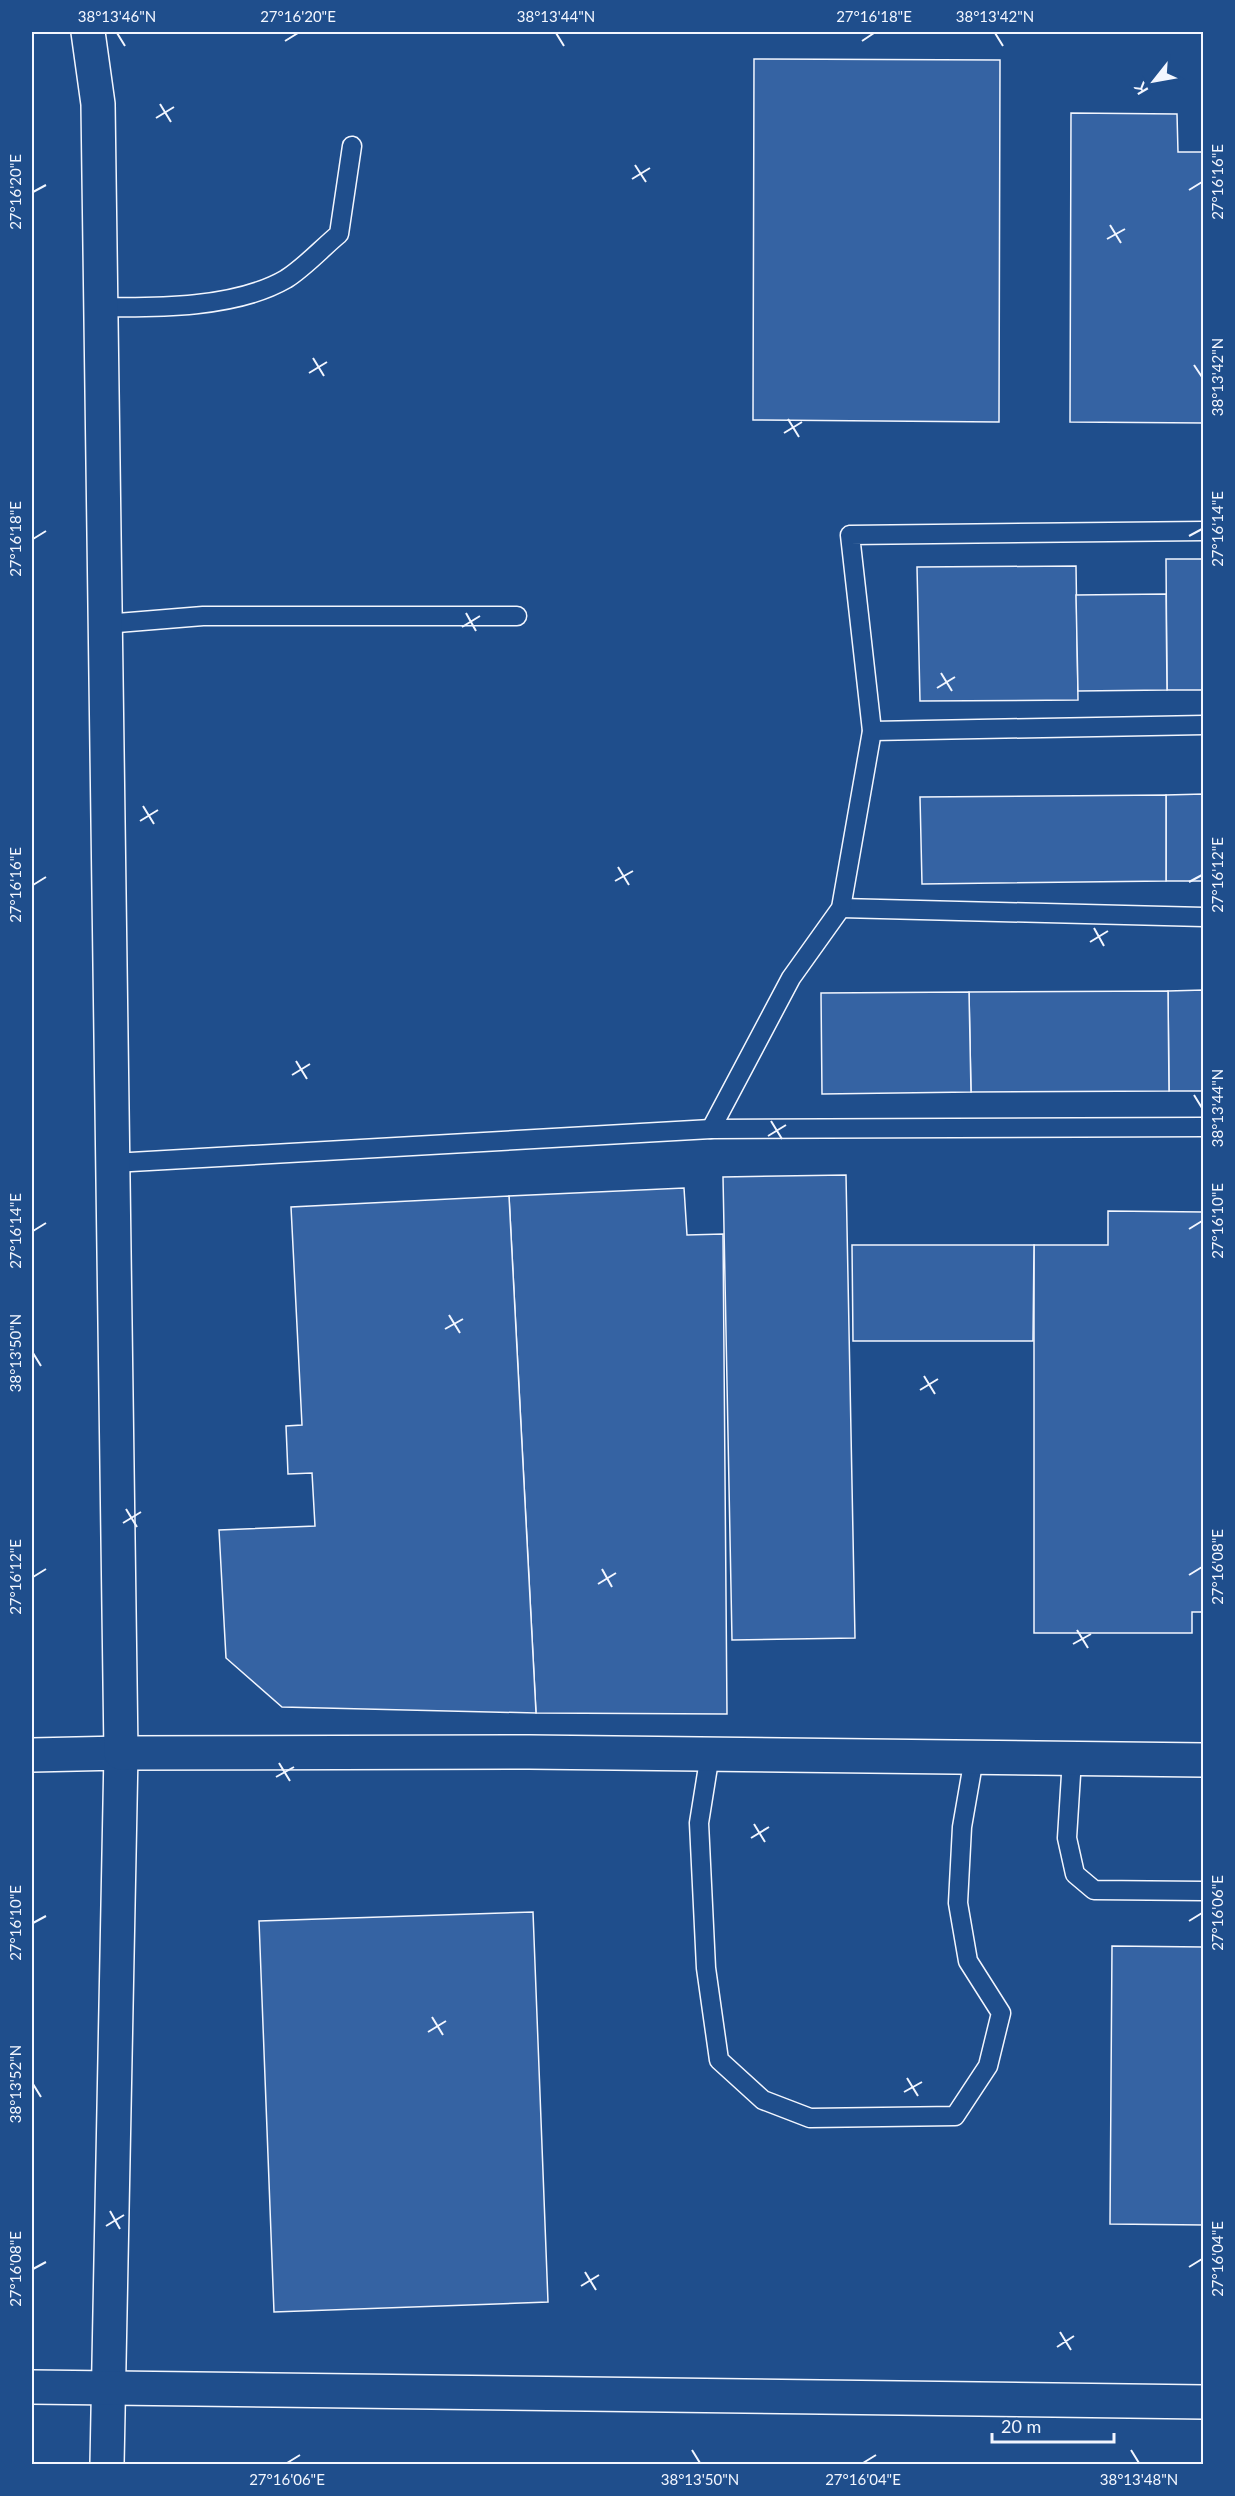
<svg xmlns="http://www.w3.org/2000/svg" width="1235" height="2496" font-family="Lato,sans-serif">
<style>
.building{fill:#3563a3;stroke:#f2f6ff;stroke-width:1.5}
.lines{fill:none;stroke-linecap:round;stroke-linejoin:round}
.lane-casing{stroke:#f2f6ff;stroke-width:21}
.street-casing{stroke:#f2f6ff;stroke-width:36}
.secondary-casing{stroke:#f2f6ff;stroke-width:36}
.lane{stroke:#1f4e8c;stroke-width:18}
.street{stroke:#1f4e8c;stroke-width:33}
.secondary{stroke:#1f4e8c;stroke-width:33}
.ticks{fill:none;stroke:#f2f6ff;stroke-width:2}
.neatline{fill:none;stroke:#f2f6ff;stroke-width:2}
.ticks-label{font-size:15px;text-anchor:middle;fill:#f2f6ff}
</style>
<rect width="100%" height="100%" fill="#1f4e8c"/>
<!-- building -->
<g class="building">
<path d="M754,59l246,1 -1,362 -246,-2z"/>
<path d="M1071,113l106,1 1,38h26v271l-134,-1z"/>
<path d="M1166,559h38v131h-37z"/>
<path d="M1076,566l2,134 -158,1 -3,-134z"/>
<path d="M1166,594l1,96 -89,1 -2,-96z"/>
<path d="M1204,794v87h-38v-86z"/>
<path d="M1166,795v86l-244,3 -2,-87z"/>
<path d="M1204,990v101h-35l-1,-100z"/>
<path d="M1168,991l1,100 -198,1 -2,-100z"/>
<path d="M969,992l2,100 -149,2 -1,-101z"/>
<path d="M846,1175l9,463 -123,2 -9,-463z"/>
<path d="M684,1188l3,47 36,-1 4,480 -191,-1 -27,-517z"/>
<path d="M509,1196l27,517 -254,-6 -56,-49 -7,-128 96,-4 -3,-53 -24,1 -2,-48 16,-1 -11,-218z"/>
<path d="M1108,1211l96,1v400h-12v21h-158v-388h74z"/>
<path d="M852,1245h182l-1,96h-180z"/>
<path d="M533,1912l15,390 -274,10 -15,-391z"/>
<path d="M1112,1946l92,1v278l-94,-1z"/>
</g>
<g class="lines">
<!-- lane casing -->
<g class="lane-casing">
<g id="lane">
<path d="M100,307c57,1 136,1 186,-28 19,-12 36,-31 53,-45l13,-88"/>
<path d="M105,624l98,-8h314"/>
<path d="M872,731l332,-6"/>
<path d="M841,908l363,9"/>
<path d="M711,1129l80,-151 50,-70 31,-177 -22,-196 354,-4"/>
<path d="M113,1163l598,-34 493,-2"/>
<path d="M710,1754l-11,69 7,145 13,92 44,40 47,18 145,-2 33,-50 13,-53 -33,-52 -10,-58 4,-76 12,-69"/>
<path d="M1072,1759l-5,79 8,36 19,16 110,1"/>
</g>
</g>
<!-- street casing -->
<g class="street-casing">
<g id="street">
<path d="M32,1755l89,-2 -14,711"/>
<path d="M32,2387l1172,15"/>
</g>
</g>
<!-- secondary casing -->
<g class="secondary-casing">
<path id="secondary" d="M88,32l10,72 23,1649 408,-1 675,8"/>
</g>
<!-- lane -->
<use href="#lane" class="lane"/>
<!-- street -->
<use href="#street" class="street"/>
<!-- secondary -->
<use href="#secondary" class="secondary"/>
</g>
<!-- ticks -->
<path class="ticks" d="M117,33l8,13M556,33l8,13M995,33l8,13M285,41l13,-8M862,41l12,-8M160,104l11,18M156,118l18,-11M635,165l11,17M632,179l18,-11M1189,190l13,-8M33,192l13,-7M1110,225l11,18M1107,239l18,-10M313,358l11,18M1194,365l8,12M309,373l18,-11M788,419l11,18M784,433l18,-11M1189,536l13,-7M33,539l13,-8M466,613l10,18M462,627l18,-11M941,673l11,18M937,688l18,-11M143,806l11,18M140,821l18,-11M618,867l11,18M615,881l18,-10M1189,882l13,-7M33,885l13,-8M1094,928l10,18M1090,942l18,-11M296,1061l11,18M292,1075l18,-11M1194,1095l8,13M771,1121l11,18M768,1136l18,-11M1189,1229l13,-8M33,1231l13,-8M449,1315l11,18M445,1329l18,-10M33,1353l8,13M924,1376l11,18M920,1390l18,-11M126,1509l11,18M123,1523l18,-11M602,1569l10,18M1189,1575l13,-8M33,1577l13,-8M598,1584l18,-11M1077,1630l11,18M1073,1644l18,-10M279,1763l11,18M276,1777l18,-10M754,1824l11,18M751,1838l18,-11M1189,1921l13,-8M33,1923l13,-7M432,2017l11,18M428,2032l18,-11M907,2078l11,18M33,2084l8,13M904,2092l18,-10M110,2211l10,18M106,2226l18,-11M1189,2267l13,-8M33,2269l13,-7M585,2272l11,18M581,2286l18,-11M1060,2332l11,18M1057,2347l17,-11M692,2450l8,13M1131,2450l8,13M287,2463l13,-8M863,2463l13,-8"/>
<!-- border -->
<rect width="1235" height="2496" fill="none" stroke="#1f4e8c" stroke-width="66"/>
<!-- north arrow -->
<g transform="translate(1154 81) rotate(239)" stroke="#1f4e8c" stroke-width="4.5" paint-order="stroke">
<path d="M0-4.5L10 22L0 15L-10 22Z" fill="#f2f6ff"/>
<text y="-9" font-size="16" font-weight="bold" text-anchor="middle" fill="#f2f6ff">K</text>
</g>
<!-- scale -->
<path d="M992 2433v9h122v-9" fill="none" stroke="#f2f6ff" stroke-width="3"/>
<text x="1001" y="2433" font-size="18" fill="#f2f6ff" stroke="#1f4e8c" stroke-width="4.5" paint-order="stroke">20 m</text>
<rect x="33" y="33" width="1169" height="2430" class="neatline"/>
<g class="ticks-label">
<text x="117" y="22">38°13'46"N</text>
<text x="298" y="22">27°16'20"E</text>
<text x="556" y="22">38°13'44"N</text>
<text x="874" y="22">27°16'18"E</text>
<text x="995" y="22">38°13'42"N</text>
<text transform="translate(1218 182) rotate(-90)" y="5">27°16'16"E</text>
<text transform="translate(16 192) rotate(-90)" y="5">27°16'20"E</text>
<text transform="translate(1218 377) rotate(-90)" y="5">38°13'42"N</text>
<text transform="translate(1218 529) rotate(-90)" y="5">27°16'14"E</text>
<text transform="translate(16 539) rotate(-90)" y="5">27°16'18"E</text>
<text transform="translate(1218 875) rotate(-90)" y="5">27°16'12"E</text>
<text transform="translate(16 885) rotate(-90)" y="5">27°16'16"E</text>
<text transform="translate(1218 1108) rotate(-90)" y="5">38°13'44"N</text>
<text transform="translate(1218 1221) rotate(-90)" y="5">27°16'10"E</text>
<text transform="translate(16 1231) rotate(-90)" y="5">27°16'14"E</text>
<text transform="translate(16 1353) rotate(-90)" y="5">38°13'50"N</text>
<text transform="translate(1218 1567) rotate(-90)" y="5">27°16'08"E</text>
<text transform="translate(16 1577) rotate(-90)" y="5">27°16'12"E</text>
<text transform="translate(1218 1913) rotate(-90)" y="5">27°16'06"E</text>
<text transform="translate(16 1923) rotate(-90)" y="5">27°16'10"E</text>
<text transform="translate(16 2084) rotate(-90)" y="5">38°13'52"N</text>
<text transform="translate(1218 2259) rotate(-90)" y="5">27°16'04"E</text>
<text transform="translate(16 2269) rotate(-90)" y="5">27°16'08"E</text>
<text x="287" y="2485">27°16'06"E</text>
<text x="700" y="2485">38°13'50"N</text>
<text x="863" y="2485">27°16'04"E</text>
<text x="1139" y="2485">38°13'48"N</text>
</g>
</svg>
